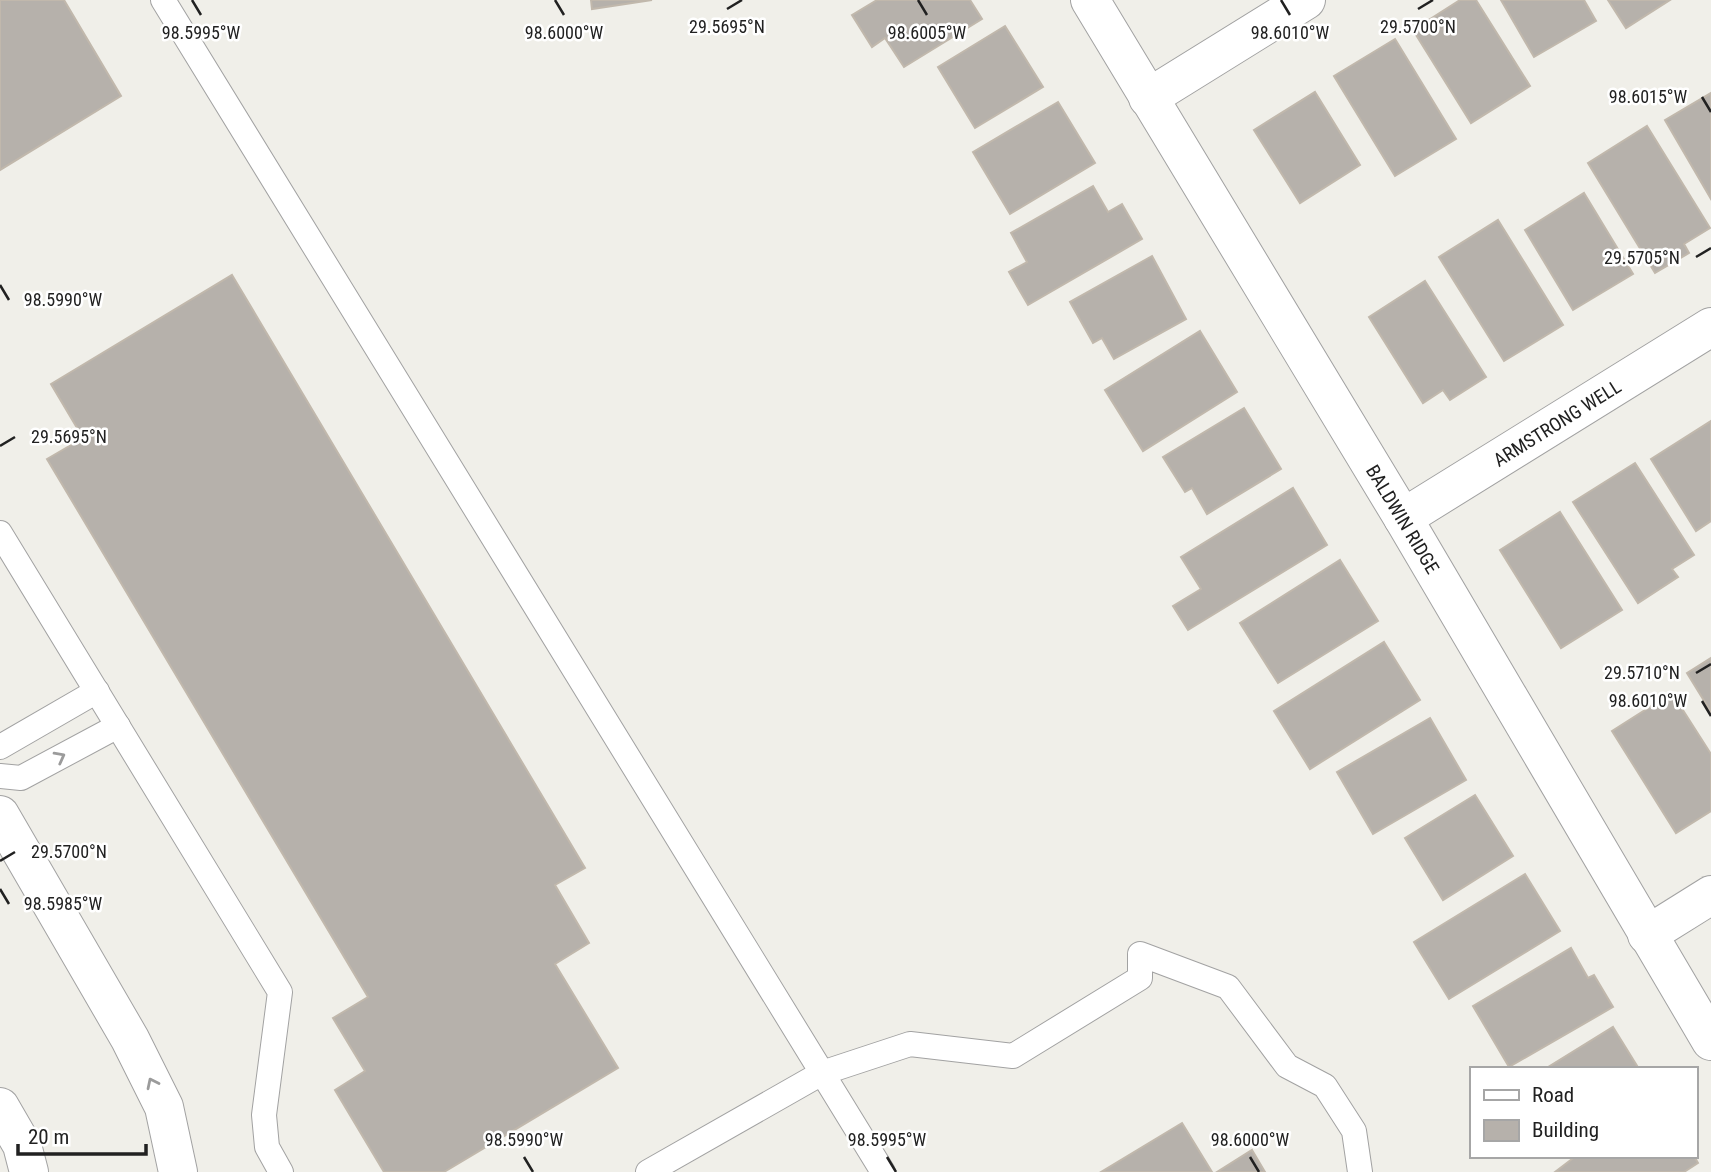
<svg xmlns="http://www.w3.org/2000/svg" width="1711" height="1172" font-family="'Roboto Condensed',sans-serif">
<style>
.building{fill:#b6b1ab;stroke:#c1b8ac;stroke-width:2}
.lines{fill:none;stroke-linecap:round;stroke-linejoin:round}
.service-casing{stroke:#a2a2a2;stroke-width:26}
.minor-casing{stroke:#a2a2a2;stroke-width:40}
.service{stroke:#fff;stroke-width:24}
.minor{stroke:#fff;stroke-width:38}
.oneway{stroke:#9b9b9b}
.ticks{fill:none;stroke:#212121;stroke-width:2.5}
.labels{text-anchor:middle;stroke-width:5;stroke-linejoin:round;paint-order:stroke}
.street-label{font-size:19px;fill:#212121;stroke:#fff}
.ticks-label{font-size:18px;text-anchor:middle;fill:#212121;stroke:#fff;stroke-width:5;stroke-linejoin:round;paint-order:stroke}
</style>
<rect width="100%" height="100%" fill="#f0efe9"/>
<!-- building -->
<g class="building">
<path d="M0,0h64l57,96 -121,74z"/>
<path d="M591,0h61l-60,9z"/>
<path d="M877,0h93l12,19 -78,48 -19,-29 -13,9 -20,-32z"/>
<path d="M1460,0h16l54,86 -59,37 -58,-93z"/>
<path d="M1501,0h83l12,21 -62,36z"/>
<path d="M1608,0h62l-44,28z"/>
<path d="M1005,26l38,61 -68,41 -37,-61z"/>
<path d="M1395,39l61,100 -61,37 -61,-100z"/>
<path d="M1315,92l45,73 -60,38 -46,-73z"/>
<path d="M1711,93v106l-46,-79z"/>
<path d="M1058,102l37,61 -85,51 -37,-62z"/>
<path d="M1647,126l63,102 -26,16 5,9 -34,20 -67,-110z"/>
<path d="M1093,186l15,26 14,-8 20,35 -114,66 -19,-33 18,-10 -16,-29z"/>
<path d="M1584,193l49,81 -60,36 -48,-80z"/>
<path d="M1498,220l65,105 -59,36 -65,-104z"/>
<path d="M1152,256l34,63 -72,40 -12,-21 -9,5 -23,-41z"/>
<path d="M232,275l353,593 -30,17 34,58 -34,21 63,104 -174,104h-60l-49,-82 30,-19 -32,-53 35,-21 -321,-538 36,-21 -32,-54z"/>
<path d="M1425,281l61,96 -36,23 -7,-10 -20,13 -54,-86z"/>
<path d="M1200,331l37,61 -94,59 -38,-61z"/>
<path d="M1244,408l37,61 -74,45 -15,-26 -7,4 -22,-35z"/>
<path d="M1711,421v100l-15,10 -45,-72z"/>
<path d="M1635,463l59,92 -22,14 6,8 -40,26 -65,-101z"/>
<path d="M1293,488l34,57 -139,85 -15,-24 28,-17 -20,-32z"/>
<path d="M1560,512l62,98 -61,38 -61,-98z"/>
<path d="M1340,560l38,61 -100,62 -38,-60z"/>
<path d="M1384,642l36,58 -110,69 -36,-58z"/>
<path d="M1711,658v54l-24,-39z"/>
<path d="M1672,693l39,61v57l-35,22 -64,-102z"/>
<path d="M1430,718l36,62 -93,54 -36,-62z"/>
<path d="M1475,795l38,61 -70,44 -38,-62z"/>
<path d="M1525,874l35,57 -111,68 -35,-57z"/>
<path d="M1571,948l17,30 6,-3 19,32 -104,60 -36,-61z"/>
<path d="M1613,1027l26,42h-94z"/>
<path d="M1182,1123l30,49h-111z"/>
<path d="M1252,1150l13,22h-48z"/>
<path d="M1576,1156h118l4,7 -14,9h-129z"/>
</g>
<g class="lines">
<!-- service casing -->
<g class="service-casing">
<g id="service">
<path d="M163,0l720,1172"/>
<path d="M0,533l280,459 -16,123 3,32 14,25"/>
<path d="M0,747l97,-56"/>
<path d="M0,776l21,2 97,-52"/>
<path d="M648,1172l174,-99 88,-29 103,12 127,-78v-24l88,33 59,79 38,20 29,45 6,41"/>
</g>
</g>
<!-- minor casing -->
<g class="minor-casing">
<g id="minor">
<path d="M1090,0l313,518 308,523"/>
<path d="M1148,98l158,-98"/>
<path d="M1403,518l308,-191"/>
<path d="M0,815l130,224 34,68 14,65"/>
<path d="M1647,935l64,-40"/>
<path d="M0,1107l22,38 7,27"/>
</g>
</g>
<!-- service -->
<use href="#service" class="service"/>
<!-- minor -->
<use href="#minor" class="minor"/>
</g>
<!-- one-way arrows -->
<defs><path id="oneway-chevron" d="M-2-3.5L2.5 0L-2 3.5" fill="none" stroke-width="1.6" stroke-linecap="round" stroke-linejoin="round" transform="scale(1.75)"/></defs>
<g class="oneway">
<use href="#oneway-chevron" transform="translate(60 757) rotate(-28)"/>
<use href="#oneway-chevron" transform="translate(152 1083) rotate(-116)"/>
</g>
<!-- ticks -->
<path class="ticks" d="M192,0l9,15M555,0l9,15M918,0l9,15M1281,0l9,15M727,9l15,-9M1418,9l15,-9M1702,97l9,15M1696,257l15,-9M0,285l9,15M0,446l15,-9M1696,673l15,-9M1702,701l9,15M0,861l15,-9M0,889l9,15M524,1157l9,15M887,1157l9,15M1250,1157l9,15"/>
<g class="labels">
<!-- street labels -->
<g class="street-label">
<text transform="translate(1557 423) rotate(-32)" y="7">ARMSTRONG WELL</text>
<text transform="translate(1403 519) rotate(59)" y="7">BALDWIN RIDGE</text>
</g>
</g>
<g class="ticks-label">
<text x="727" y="33">29.5695°N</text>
<text x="1418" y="33">29.5700°N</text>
<text x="201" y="39">98.5995°W</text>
<text x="564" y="39">98.6000°W</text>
<text x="927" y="39">98.6005°W</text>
<text x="1290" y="39">98.6010°W</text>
<text x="1648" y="103">98.6015°W</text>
<text x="1642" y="264">29.5705°N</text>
<text x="63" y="306">98.5990°W</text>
<text x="69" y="443">29.5695°N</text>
<text x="1642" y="679">29.5710°N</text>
<text x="1648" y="707">98.6010°W</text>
<text x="69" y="858">29.5700°N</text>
<text x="63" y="910">98.5985°W</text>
<text x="524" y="1146">98.5990°W</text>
<text x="887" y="1146">98.5995°W</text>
<text x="1250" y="1146">98.6000°W</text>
</g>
<!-- legend -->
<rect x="1470" y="1067" width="228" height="91" fill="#ffffff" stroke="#a6a6a6" stroke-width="2"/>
<rect x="1484" y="1090" width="35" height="10" fill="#ffffff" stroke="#a6a6a6" stroke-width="2"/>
<text x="1532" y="1102" font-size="21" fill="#212121">Road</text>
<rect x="1484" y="1120" width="35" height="21" fill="#b6b1ab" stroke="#a6a6a6" stroke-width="2"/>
<text x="1532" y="1137" font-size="21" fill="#212121">Building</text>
<!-- scale -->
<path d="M18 1144v10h128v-10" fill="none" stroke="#212121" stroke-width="3.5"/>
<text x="28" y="1144" font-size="21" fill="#212121" stroke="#ffffff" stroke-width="5" paint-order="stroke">20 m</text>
</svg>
